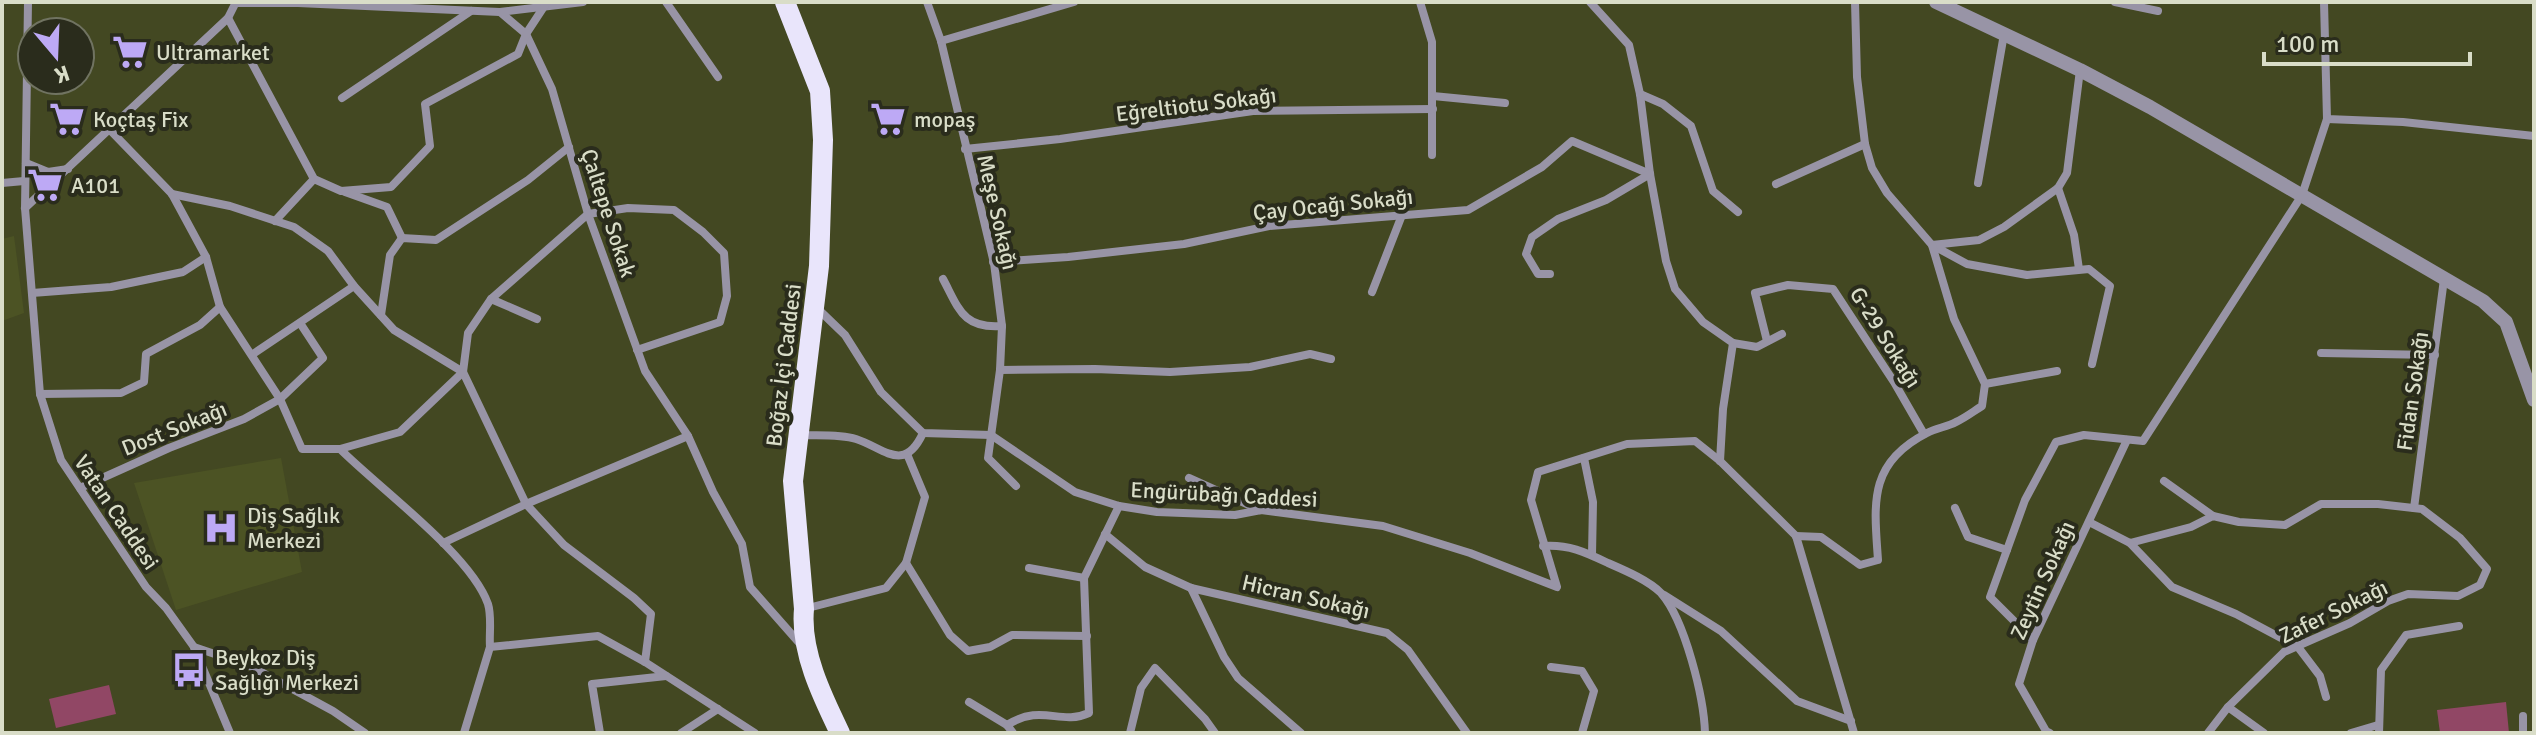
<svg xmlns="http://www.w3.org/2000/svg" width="2536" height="735" font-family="Signika,sans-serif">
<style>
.built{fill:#4c5324}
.green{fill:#914765}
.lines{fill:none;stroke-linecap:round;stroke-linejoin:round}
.minor{stroke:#9894a6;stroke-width:8}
.tertiary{stroke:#9894a6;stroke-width:14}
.primary{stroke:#e9e5fb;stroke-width:20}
.labels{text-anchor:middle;stroke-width:8;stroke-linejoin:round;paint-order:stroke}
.poi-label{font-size:22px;fill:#d9ddc8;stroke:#2a2c1c;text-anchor:start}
.street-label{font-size:22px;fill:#d9ddc8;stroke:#2a2c1c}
</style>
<rect width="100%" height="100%" fill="#434822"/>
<!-- built -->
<g class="built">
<path d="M14,236l10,77 -22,8v-82z"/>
<path d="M281,458l21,114 -126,38 -42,-127z"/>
</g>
<!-- green -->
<g class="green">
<path d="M109,685l7,29 -60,14 -7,-29z"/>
<path d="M2506,702l3,31h-69l-3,-23z"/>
</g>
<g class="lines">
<!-- minor -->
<g class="minor">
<path d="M28,2l-3,206 15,186 21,66 85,127 20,21 28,39 36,86"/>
<path d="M666,2l52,75"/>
<path d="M927,2l14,39 53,222 8,63 -2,44 -12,88 28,28"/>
<path d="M1420,2l12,40v113"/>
<path d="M1590,2l39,43 11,49 10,80 16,87 9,28 28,33 30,21 -10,66 -3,52"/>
<path d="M2115,2l43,9"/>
<path d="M2324,2l3,117 76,3 131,14"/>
<path d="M235,3h63l202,9 26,22 26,55 36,125 57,157 43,65 25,56 29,52 8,43 52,59"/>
<path d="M500,12l83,-10"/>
<path d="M228,18l86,161 27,12 50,-4 39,-41 -5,-42 93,-50 8,-20 21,-32"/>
<path d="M941,41l133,-39"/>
<path d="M2080,70l-13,103 -9,15 -54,39 -25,13 -47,5 35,19 60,11 62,-6 21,17 -18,78"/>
<path d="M1640,94l23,10 28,22 22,65 25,21"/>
<path d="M1433,96l72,7"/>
<path d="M342,98l129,-87"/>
<path d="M110,130l62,64 34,63 14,50 60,92 22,50h38c39,39 131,106 148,155 4,13 1,30 2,43"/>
<path d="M965,149l95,-10 193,-28 180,-2"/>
<path d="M26,163l22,9 20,-3"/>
<path d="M2,183l22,-2"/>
<path d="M1978,183l26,-149"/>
<path d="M1776,184l89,-40"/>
<path d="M2058,188l16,47 5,34"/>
<path d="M345,192l42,15 15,31"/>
<path d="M172,194l58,12 64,21 34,24 26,35 40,44 69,42 63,132 38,41 70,53 17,16 -6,48"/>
<path d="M25,208l203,-190 8,-16"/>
<path d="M275,221l39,-42"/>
<path d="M993,262l75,-5 116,-13 85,-18 199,-16 74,-43 30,-26 78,33"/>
<path d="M1550,274h-12l-12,-20 6,-17 26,-18 48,-19 44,-26"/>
<path d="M943,279c16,30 20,50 59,47"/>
<path d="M1372,292l30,-77"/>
<path d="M32,293l79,-6 72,-15 23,-15"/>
<path d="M491,299l46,20"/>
<path d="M818,309l27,26 36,57 42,41 68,2 84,57 44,14 38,6 78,3 26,-5 122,16 87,27 87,34 -26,-87 7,-28 89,-28 68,-3 25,20 76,75 58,197"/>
<path d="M381,315l9,-60 12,-17 34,2 92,-60 41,-33"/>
<path d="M1767,341l-12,-48 33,-8 45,4 61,93 30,52"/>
<path d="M1733,343l24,4 25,-13"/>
<path d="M2321,353l114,2"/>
<path d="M253,354l101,-68"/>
<path d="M1000,370l95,-1 75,3 80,-5 60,-13 21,5"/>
<path d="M1985,384l72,-13"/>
<path d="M40,394l81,-1 23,-11 2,-28 54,-29 20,-18"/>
<path d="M799,435c18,1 40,-1 57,4 28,9 48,35 67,-6"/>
<path d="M340,449l60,-17 63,-60 5,-39 23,-34 97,-85 40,-6 46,2 29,22 21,21 3,43 -7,26 -83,28"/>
<path d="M1584,458l9,44 -1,53"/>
<path d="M1189,478l71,32"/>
<path d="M2164,481l49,35"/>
<path d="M80,488l89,-40 75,-29 36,-20 43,-41 -23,-35"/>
<path d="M1955,508l13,29 39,13"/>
<path d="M2414,508l30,-229"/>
<path d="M2089,522l41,21 61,-16 22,-11 26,6 46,3 36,-21h57l44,5 38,29 27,31 -7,16 -22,11 -50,-2 -20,7 -38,22 -66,29 -56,55 -20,26"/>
<path d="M1105,534l40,33 46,21 196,45 21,17 59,83"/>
<path d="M1796,536l25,1 39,28 18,-5c-4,-57 -10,-97 49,-127 9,-5 20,-6 29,-11 9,-4 18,-11 26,-16l3,-22 -31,-65 -22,-74 -45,-52 -15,-25 -7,-24 -8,-67 -2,-75"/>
<path d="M443,543l83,-39 162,-68"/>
<path d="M2130,543l42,44 64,27 62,33 22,29 6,21"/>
<path d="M1543,546c25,-2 42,6 65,17 16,7 40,17 53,30 24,27 43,105 44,140"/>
<path d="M906,563l44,72 18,16 22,-4 22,-12 75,1"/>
<path d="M1029,568l55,10"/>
<path d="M1191,588l33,69 14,21 63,55"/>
<path d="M1664,595l57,36 76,70 54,20"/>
<path d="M804,609l82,-21 20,-25 19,-66 -18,-43"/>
<path d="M2033,640l-43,-43 35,-97 31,-58 28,-7 59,6 159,-246 25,-76"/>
<path d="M194,647l56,19 83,45 32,22"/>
<path d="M1551,667l31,4 12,20 -12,42"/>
<path d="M969,702l38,23"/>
<path d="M2228,707l36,26"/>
<path d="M2523,716v17"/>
<path d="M464,733l26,-86 108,-11 47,26 110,71"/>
<path d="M600,733l-8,-49 74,-8"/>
<path d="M681,733l37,-24"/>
<path d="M1013,733l-6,-8c35,-22 53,1 82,-12l-5,-135 35,-72"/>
<path d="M1130,733l11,-45 14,-20 50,51 10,14"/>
<path d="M2050,733l-4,-2 -27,-47 14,-44 94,-200"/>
<path d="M2351,733l27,-8"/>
<path d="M2379,733l2,-63 25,-35 53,-9"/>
</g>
<!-- tertiary -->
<path class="tertiary" d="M1936,2l144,68 70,37 333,194 23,21 28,78"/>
<!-- primary -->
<path class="primary" d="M785,2l35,89 3,49 -4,126 -26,215 11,128c-4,42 18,87 36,124"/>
</g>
<!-- icons -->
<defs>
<g id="supermarket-bare" transform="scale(2.76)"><path d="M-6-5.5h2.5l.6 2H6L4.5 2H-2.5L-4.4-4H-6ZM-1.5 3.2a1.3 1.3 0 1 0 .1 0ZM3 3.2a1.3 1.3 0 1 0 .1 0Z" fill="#bda9f5" stroke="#2a2c1c" stroke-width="2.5" paint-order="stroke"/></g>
<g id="hospital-bare" transform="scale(2.76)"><path d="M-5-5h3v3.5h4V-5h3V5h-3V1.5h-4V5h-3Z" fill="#bda9f5" stroke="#2a2c1c" stroke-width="2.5" paint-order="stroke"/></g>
<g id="bus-bare" transform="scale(2.76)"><path d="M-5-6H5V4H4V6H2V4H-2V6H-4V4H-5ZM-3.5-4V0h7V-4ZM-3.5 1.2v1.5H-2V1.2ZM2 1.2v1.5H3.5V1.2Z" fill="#bda9f5" stroke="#2a2c1c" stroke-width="2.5" paint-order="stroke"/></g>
</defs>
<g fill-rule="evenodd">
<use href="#supermarket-bare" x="130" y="52"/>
<use href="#supermarket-bare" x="67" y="119"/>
<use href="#supermarket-bare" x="888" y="119"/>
<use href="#supermarket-bare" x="45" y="185"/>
<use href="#hospital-bare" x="221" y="528"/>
<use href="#bus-bare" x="189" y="670"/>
</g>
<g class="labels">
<!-- poi labels -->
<g class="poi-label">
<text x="156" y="60">Ultramarket</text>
<text x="93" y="127">Koçtaş Fix</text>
<text x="914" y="127">mopaş</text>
<text x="71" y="193">A101</text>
<text x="247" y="523">Diş Sağlık<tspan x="247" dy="25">Merkezi</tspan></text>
<text x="215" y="665">Beykoz Diş<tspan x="215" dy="25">Sağlığı Merkezi</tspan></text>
</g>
<!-- street labels -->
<g class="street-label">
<text transform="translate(1196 104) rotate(-7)" y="8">Eğreltiotu Sokağı</text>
<text transform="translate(1333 204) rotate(-6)" y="8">Çay Ocağı Sokağı</text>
<text transform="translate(998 212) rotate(77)" y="8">Meşe Sokağı</text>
<text transform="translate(609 213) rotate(72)" y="8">Çaltepe Sokak</text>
<text transform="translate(1886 337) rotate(58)" y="8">G-29 Sokağı</text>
<text transform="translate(783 365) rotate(-83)" y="8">Boğaz İçi Caddesi</text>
<text transform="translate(2412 391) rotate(-82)" y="8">Fidan Sokağı</text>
<text transform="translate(174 428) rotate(-22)" y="8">Dost Sokağı</text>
<text transform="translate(1224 494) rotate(3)" y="8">Engürübağı Caddesi</text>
<text transform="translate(117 512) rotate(56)" y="8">Vatan Caddesi</text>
<text transform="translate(2042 580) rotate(-66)" y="8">Zeytin Sokağı</text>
<text transform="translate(1306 596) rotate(13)" y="8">Hicran Sokağı</text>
<text transform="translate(2333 611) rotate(-26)" y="8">Zafer Sokağı</text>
</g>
</g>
<!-- border -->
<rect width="2536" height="735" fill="none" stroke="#d9ddc8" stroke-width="8"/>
<!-- north arrow -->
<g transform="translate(56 56) rotate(161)"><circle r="38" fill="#2a2c1c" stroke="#707361" stroke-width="2"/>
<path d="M0-6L14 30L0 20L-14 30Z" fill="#bda9f5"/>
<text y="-12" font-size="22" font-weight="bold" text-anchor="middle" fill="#d9ddc8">K</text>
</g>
<!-- scale -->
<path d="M2264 52v12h206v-12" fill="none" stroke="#d9ddc8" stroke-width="4"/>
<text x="2276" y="52" font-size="24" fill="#d9ddc8" stroke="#2a2c1c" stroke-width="6" paint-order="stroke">100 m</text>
</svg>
